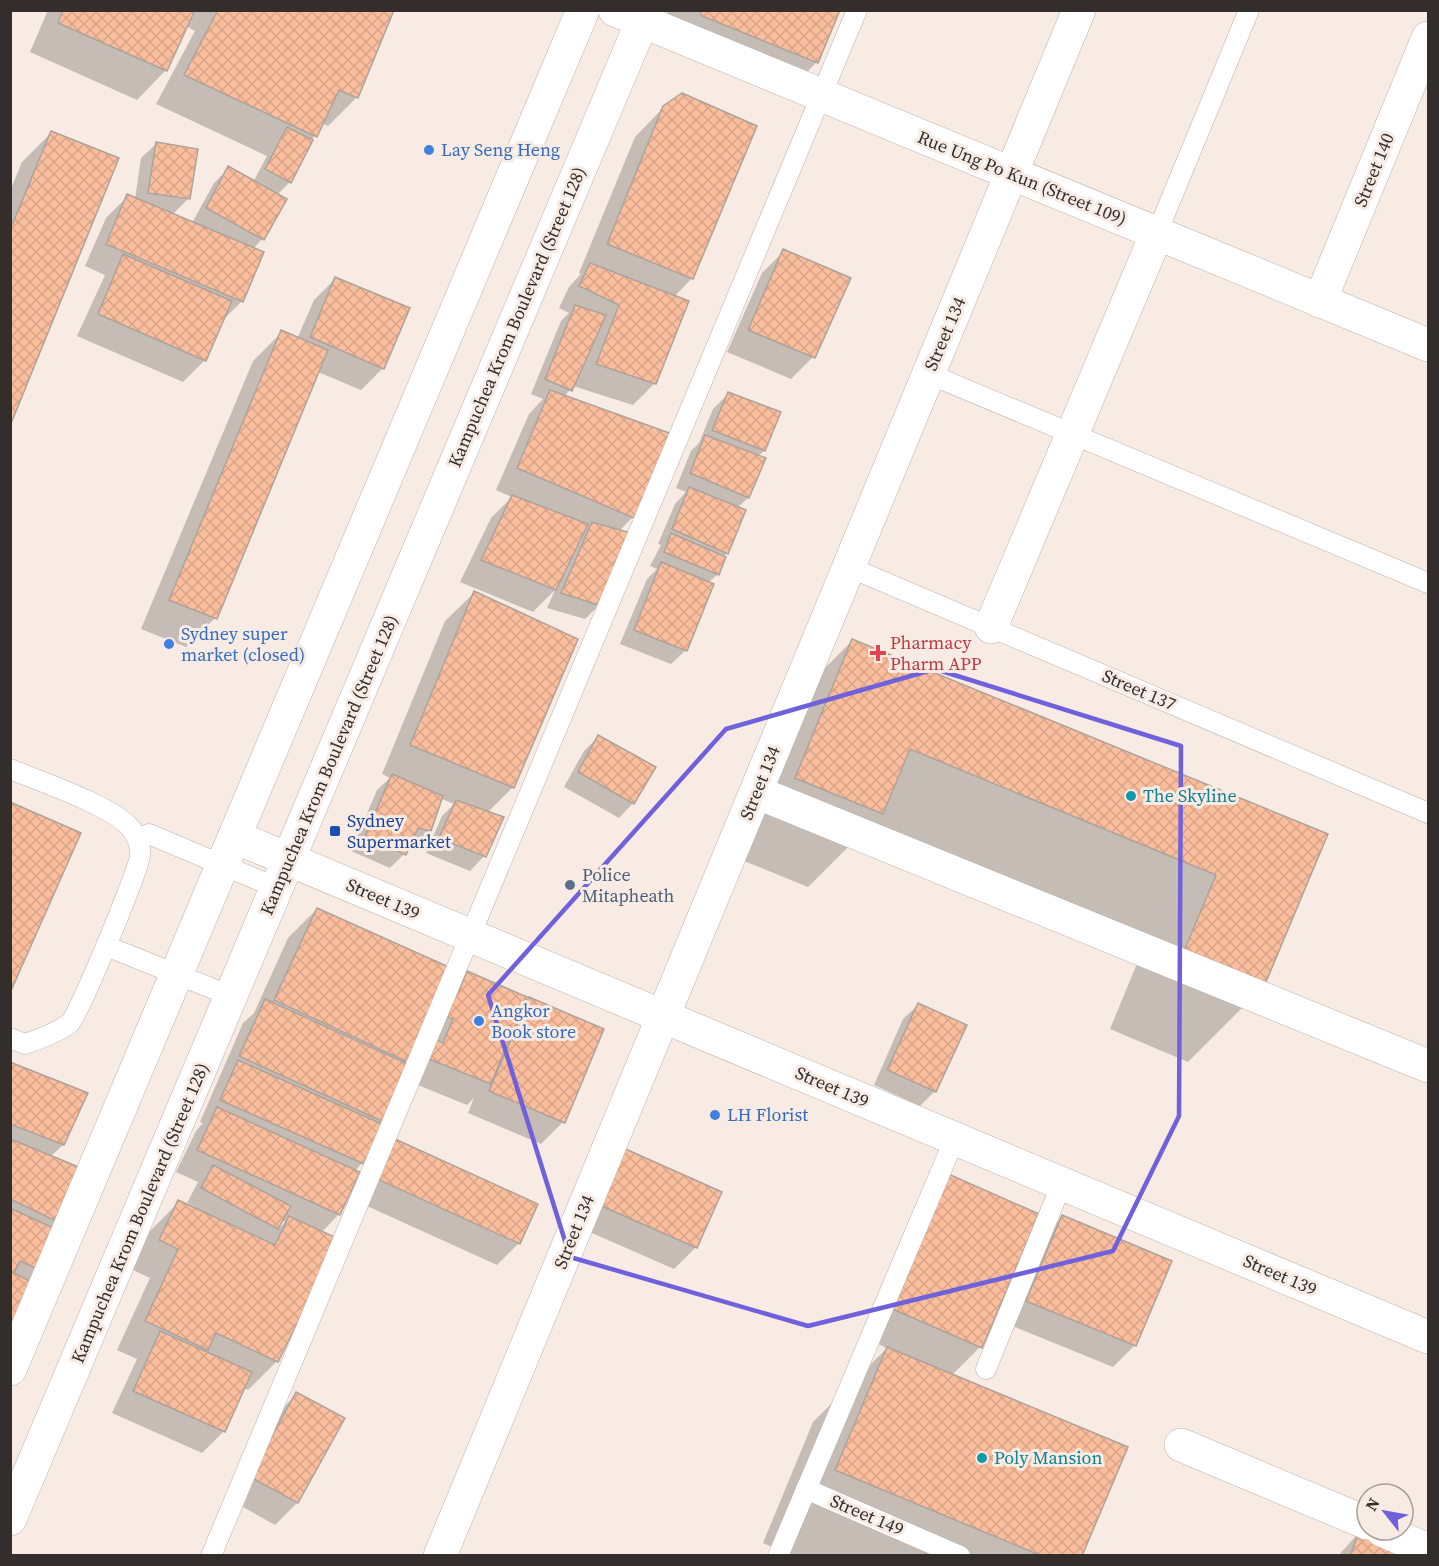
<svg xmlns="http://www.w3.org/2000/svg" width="1439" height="1566" font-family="'Source Serif 4',serif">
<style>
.shadow{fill:#0003;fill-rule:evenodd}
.building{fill:url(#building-cross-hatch);stroke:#aea39c;stroke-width:1.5}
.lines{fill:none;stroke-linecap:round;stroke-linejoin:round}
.lane-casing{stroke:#bcb1aa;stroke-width:21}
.street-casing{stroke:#bcb1aa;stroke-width:34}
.secondary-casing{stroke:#bcb1aa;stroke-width:34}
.lane{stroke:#fff;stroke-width:20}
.street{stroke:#fff;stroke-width:33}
.secondary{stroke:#fff;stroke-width:33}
.marked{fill:none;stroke:#6f61db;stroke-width:4.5;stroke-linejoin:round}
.shop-dot{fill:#3f7fe0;stroke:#f7ebe4;stroke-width:2}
.health-dot{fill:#e0444e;stroke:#f7ebe4;stroke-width:2}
.culture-dot{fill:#0f9aa8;stroke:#f7ebe4;stroke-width:2}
.transit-dot{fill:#1a4fb4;stroke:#f7ebe4;stroke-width:2}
.service-dot{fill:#5c6f8a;stroke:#f7ebe4;stroke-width:2}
.labels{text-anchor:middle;stroke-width:6;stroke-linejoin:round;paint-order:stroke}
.shop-label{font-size:18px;fill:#366cbe;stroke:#f7ebe4;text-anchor:start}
.street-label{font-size:18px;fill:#332e2c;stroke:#f7ebe4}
.health-label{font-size:18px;fill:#be3a42;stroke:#f7ebe4;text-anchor:start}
.culture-label{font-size:18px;fill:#0d838f;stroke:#f7ebe4;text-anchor:start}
.transit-label{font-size:18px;fill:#164399;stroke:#f7ebe4;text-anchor:start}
.service-label{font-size:18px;fill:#4e5e75;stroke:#f7ebe4;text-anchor:start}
</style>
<defs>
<pattern id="building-cross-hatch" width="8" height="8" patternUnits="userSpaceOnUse" patternTransform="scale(1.5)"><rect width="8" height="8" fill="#fabe9d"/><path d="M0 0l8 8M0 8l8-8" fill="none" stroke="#d7a487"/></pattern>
</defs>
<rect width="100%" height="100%" fill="#f7ebe4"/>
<!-- shadow -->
<g class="shadow">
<path d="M48,10h345l-36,87 -29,29 -7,-3 -31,59 -13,13 8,5 -23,39 -9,10 -11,52 -21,21 -16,38 -22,22 -106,-46 28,-61 -20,-9 21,-48 22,-22 7,3 6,-41 15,-14 32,55 -16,16 20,8 22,-40 15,-15 24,14 14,-26 -111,-52 39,-73 -9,-5 -21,45 -28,29 -107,-48z"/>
<path d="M669,10h169l-21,52 -29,29 -126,-64z"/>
<path d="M664,107l28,171 -18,19 -19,86 -22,22 -60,-19 -9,11 69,120 -14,14 -20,74 -14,14 -38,-11 8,-18 -22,22 -73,-30 31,-64 21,-21 -16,-7 33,-76 14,-15 -12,-5 30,-73 8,-8 -10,-5 10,-21 12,-13 -2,-1 56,-136z"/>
<path d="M51,133l-41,289v-231l12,-29z"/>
<path d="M784,251l29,106 -22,22 -64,-27 35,-79z"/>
<path d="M336,278l47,90 -22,22 -43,-18 -103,246 -29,29 -45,-18 112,-268 29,-29 15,7 17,-39z"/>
<path d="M728,394l51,19 -15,38 -7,6 7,2 -16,39 -11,10 -10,45 -4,4 -5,17 -10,9 -22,67 -15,14 -51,-20 27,-65 10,-10 -7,-3 11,-21 -3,-1 17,-40 11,-12 -10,-4 15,-37 8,-8 14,-34z"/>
<path d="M474,593l39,194 -26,26 -3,43 -14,15 -44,-18 16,-37 12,-12 -14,-6 -10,32 -15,15 -6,-2 -5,11 -14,14 -39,-17 26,-61 13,-12 -8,-4 63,-153z"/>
<path d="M853,640l473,195 -64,153 -74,74 -78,-33 33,-80 -281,-116 -54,54 -86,-35 57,-138z"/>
<path d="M599,736l34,67 -14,15 -55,-31 20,-36z"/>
<path d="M317,909l134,80 16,-16 54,35 9,-9 33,123 -22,22 -73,-31 6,-15 -7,7 -59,-24 -28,43 -18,39 -7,8 -16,43 -18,19 -44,128 -29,29 -5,-2 -19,43 -22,22 -90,-40 25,-54 -20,-9 33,-72 -19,-9 19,-38 29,-29 14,7 1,-3 -7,-3 11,-21 -22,-10 20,-41 7,-8 -3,-1 43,-99 11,-10 34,-75zM282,1220l3,2 -7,7h-1z"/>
<path d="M918,1005l17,86 -15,15 -46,-21 29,-66z"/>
<path d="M10,1063l76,31 -23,51 -13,12 36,15 -76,164z"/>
<path d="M373,1163l146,80 -22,22 -141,-64z"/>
<path d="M600,1171l96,76 -22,22 -98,-43z"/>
<path d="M917,1204l63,143 -28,28 129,181h-289l-29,-13 50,-121 74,-74 -27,-12z"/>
<path d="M1062,1217l73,128 -22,22 -108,-44 35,-84z"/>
<path d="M297,1394l46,25 -46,84 -22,22 -46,-26 46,-83z"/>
<path d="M1362,1529l62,27h-86z"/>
</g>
<!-- building -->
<g class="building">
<path d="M63,10h132l-28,61 -109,-48z"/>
<path d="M218,10h176l-36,88 -19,-8 -22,47 -133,-62z"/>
<path d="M699,10h141l-22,53 -116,-47z"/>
<path d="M682,93l75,33 -64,153 -86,-35 56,-138z"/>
<path d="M287,127l26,13 -22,43 -26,-14z"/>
<path d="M51,131l68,27 -109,268v-196z"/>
<path d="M156,142l42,7 -8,50 -42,-6z"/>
<path d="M228,166l59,33 -23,41 -58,-32z"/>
<path d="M127,194l137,58 -21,50 -137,-58z"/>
<path d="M783,249l68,29 -36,80 -67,-28z"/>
<path d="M123,254l109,47 -26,60 -108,-47z"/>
<path d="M590,263l99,38 -33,83 -60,-20 23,-59 -40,-19z"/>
<path d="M335,277l75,31 -26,61 -74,-32z"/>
<path d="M575,305l31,10 -34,76 -27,-12z"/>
<path d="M281,330l47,20 -111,269 -48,-19z"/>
<path d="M550,390l122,44 -38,84 -117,-50z"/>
<path d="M728,392l53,20 -16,39 -53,-21z"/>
<path d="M705,435l61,23 -17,40 -59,-25z"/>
<path d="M689,487l57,23 -18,44 -56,-25z"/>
<path d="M512,495l76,29 -32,66 -75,-30z"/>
<path d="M592,522l39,11 -30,73 -40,-13z"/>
<path d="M671,533l55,24 -7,18 -55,-23z"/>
<path d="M661,562l53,22 -27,67 -53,-21z"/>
<path d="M474,591l104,48 -64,149 -104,-43z"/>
<path d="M852,639l476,195 -65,155 -81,-33 34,-81 -306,-126 -27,65 -88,-36z"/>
<path d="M598,735l58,32 -22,37 -56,-32z"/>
<path d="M392,774l51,22 -12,35 -13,-3 -12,27 -41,-19z"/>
<path d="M456,800l48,17 -18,40 -47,-19z"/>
<path d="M10,802l71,31 -71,160z"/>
<path d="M317,908l136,61 -41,95 -138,-64z"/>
<path d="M467,971l60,26 -36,87 -62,-25 8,-19 6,3 10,-24 -14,-6 11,-26 9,4z"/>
<path d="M529,997l75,32 -39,94 -76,-32z"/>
<path d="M265,999l145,66 -26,57 -145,-66z"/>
<path d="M918,1003l49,22 -31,67 -49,-22z"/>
<path d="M238,1060l144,64 -18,40 -144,-64z"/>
<path d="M10,1062l78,31 -24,52 -54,-21z"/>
<path d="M217,1107l143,65 -20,43 -143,-65z"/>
<path d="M395,1139l143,65 -18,40 -143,-65z"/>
<path d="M13,1140l75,31 -28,52 -50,-24v-53z"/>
<path d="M621,1147l101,45 -25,56 -100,-44z"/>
<path d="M213,1165l78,41 -13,23 -77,-41z"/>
<path d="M946,1173l93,41 -57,134 -94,-41z"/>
<path d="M178,1200l97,45 14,-29 50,23 -61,123 -62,-29 -8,17 -63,-29 33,-72 -19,-9z"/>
<path d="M10,1208l52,24 -18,40 -24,-11 -6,12 22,11 -26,56z"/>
<path d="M1062,1215l110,46 -36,85 -110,-45z"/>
<path d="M160,1331l92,41 -27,60 -92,-41z"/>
<path d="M887,1347l241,100 -46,109h-40l-207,-86z"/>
<path d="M296,1392l49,26 -47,85 -48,-26z"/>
<path d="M1361,1527l67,29h-78z"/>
</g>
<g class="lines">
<!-- lane casing -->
<g class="lane-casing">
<g id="lane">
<path d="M1157,233l92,-223"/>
<path d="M929,374l499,209"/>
<path d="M849,567l579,246"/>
<path d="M10,769c29,12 106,38 122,61 5,6 9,17 8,25 0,13 -62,161 -70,168 -13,10 -30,16 -45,21l-15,-6"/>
<path d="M138,839l11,-5 128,54"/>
<path d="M106,946l125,50"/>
<path d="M986,1369l76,-186"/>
<path d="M806,1489l154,67"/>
<path d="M211,1556l646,-1546"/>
<path d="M778,1556l177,-418"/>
</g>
</g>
<!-- street casing -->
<g class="street-casing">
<g id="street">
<path d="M1320,301l108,-263"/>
<path d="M991,627l166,-394"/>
<path d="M756,792l672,274"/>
<path d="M235,837l1193,500"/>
<path d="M1181,1445l186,78"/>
<path d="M1382,1530l46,20"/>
<path d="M440,1556l639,-1546"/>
</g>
</g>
<!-- secondary casing -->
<g class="secondary-casing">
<g id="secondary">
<path d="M615,10l813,335"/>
<path d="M10,1369l573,-1359"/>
<path d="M10,1519l637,-1509"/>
</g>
</g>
<!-- lane -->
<use href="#lane" class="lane"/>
<!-- street -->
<use href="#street" class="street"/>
<!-- secondary -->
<use href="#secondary" class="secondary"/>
</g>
<!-- marked area -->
<path class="marked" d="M935,669l246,77 -2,370 -66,135 -305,75 -238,-69 -82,-262 238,-266z"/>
<!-- markers -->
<g class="shop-dot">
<circle cx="429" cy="150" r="6"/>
<circle cx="169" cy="644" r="6"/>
<circle cx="479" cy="1021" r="6"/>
<circle cx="715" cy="1115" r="6"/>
</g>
<path class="health-dot" d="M875 644h6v6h6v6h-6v6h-6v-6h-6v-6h6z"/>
<g class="culture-dot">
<circle cx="1131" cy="796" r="6"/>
<circle cx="982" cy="1458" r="6"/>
</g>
<rect class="transit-dot" x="329" y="825" width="12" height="12" rx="3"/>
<circle class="service-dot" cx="570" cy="885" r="6"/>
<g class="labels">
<!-- shop labels -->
<g class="shop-label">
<text x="441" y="156">Lay Seng Heng</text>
<text x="181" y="640">Sydney super<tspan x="181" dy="21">market (closed)</tspan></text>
<text x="491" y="1017">Angkor<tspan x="491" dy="21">Book store</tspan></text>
<text x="727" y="1121">LH Florist</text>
</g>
<!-- street labels -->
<g class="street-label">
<text transform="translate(1374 170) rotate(-68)" y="6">Street 140</text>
<text transform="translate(1022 178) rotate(22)" y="6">Rue Ung Po Kun (Street 109)</text>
<text transform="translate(517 317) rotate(-67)" y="6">Kampuchea Krom Boulevard (Street 128)</text>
<text transform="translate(945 334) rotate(-67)" y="6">Street 134</text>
<text transform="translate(1139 690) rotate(23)" y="6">Street 137</text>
<text transform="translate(329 765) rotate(-67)" y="6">Kampuchea Krom Boulevard (Street 128)</text>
<text transform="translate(760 783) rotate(-68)" y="6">Street 134</text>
<text transform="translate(383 899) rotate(23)" y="6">Street 139</text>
<text transform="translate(832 1087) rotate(23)" y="6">Street 139</text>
<text transform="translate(140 1213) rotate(-67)" y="6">Kampuchea Krom Boulevard (Street 128)</text>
<text transform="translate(574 1232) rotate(-68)" y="6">Street 134</text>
<text transform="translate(1280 1275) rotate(23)" y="6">Street 139</text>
<text transform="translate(867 1515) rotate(23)" y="6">Street 149</text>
</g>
<!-- health labels -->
<g class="health-label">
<text x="890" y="649">Pharmacy<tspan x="890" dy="21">Pharm APP</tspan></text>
</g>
<!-- culture labels -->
<g class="culture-label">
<text x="1143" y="802">The Skyline</text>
<text x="994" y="1464">Poly Mansion</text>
</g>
<!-- transit labels -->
<g class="transit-label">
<text x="347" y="827">Sydney<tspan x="347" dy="21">Supermarket</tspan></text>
</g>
<!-- service labels -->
<g class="service-label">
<text x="582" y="881">Police<tspan x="582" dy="21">Mitapheath</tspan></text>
</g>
</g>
<!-- border -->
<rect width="1439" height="1566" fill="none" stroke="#332e2c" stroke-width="24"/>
<!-- north arrow -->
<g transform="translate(1385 1512) rotate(301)"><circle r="28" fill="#f7ebe4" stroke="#a99f9a" stroke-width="1.5"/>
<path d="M0-4.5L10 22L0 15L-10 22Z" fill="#6f61db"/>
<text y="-9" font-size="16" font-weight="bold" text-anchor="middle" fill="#332e2c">N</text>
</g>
</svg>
